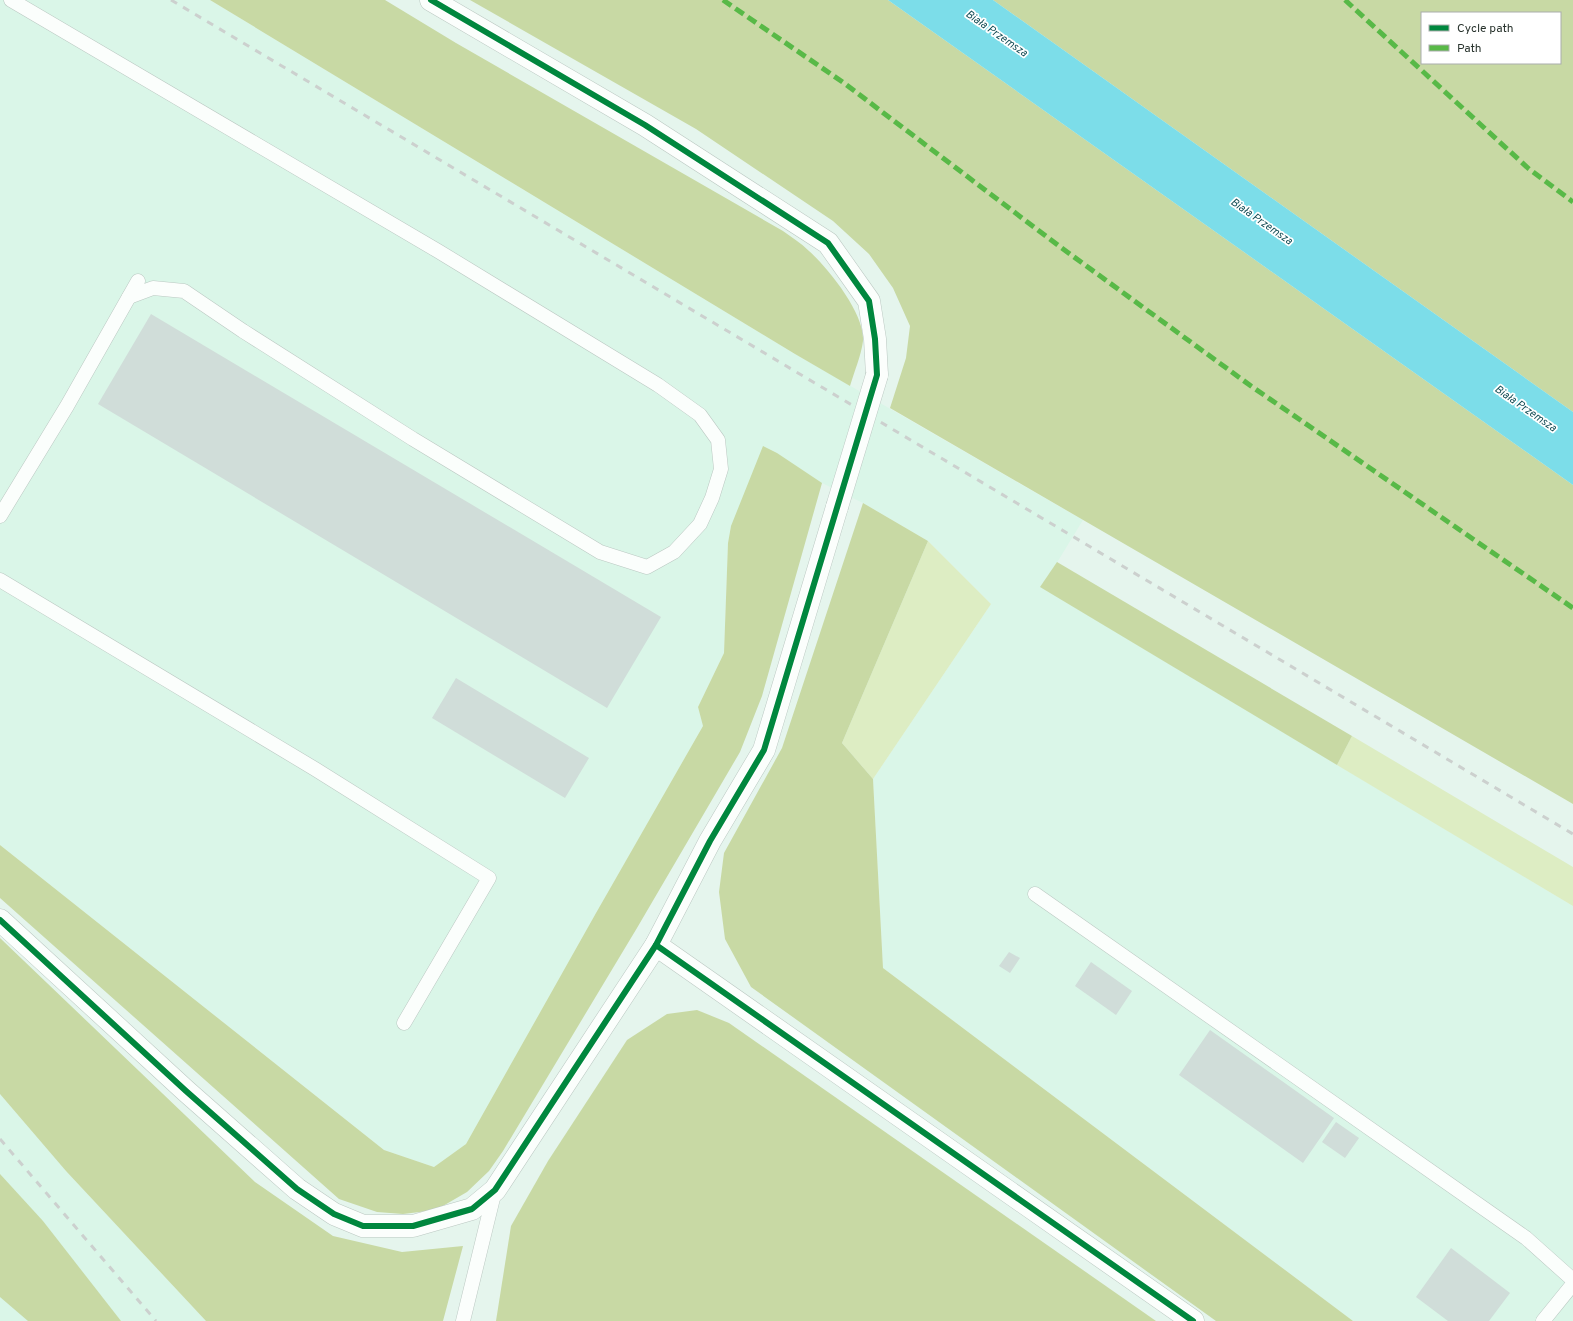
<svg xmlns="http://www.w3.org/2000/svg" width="1573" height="1321" font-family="Overpass,sans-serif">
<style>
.built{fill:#daf6e8}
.green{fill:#ddedc3}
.forest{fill:#c8d9a4;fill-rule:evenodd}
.water{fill:#7cdde9}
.building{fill:#d0ddd9}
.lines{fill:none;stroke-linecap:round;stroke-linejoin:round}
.lane-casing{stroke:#bbc8c2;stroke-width:15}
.street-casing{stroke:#bbc8c2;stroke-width:23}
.lane{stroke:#fbfefc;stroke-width:14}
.street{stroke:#fbfefc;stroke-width:22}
.rail{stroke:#ccd0ce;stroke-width:3;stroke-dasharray:7 7;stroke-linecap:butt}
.street-bridge-casing{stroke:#bbc8c2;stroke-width:23;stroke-linecap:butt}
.street-bridge{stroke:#fbfefc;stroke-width:22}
.quiet{stroke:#58b947;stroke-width:5;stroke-dasharray:10 5;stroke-linecap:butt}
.cycleway-casing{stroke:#fff;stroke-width:8}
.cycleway{stroke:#00873e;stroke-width:6}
.labels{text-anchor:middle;stroke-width:3.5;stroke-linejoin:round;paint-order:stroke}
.water-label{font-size:11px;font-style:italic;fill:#144d55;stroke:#fff}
</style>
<rect width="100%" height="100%" fill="#e5f5ed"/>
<!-- built -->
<g class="built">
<path d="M0,0h210l585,354 288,166 -33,54 -9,13 532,319v415h-220l-470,-353 -10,-189 118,-175 -63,-63 -65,-38 -41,-20 -91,43 -3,17 -4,110 -26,54 5,19 -107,187 -130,231 -32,23 -50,-17 -384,-305z"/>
<path d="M0,1094l66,77 140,150h-206z"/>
</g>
<!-- green -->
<g class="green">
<path d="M928,541l63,63 -118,175 -31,-36z"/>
<path d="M1352,736l221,131v39l-236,-141z"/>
</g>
<!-- forest -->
<g class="forest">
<path d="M210,0h175l71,43 327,188c8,6 18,12 26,20 20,18 56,63 54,90 -2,15 -9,31 -13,45l-55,-32z"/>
<path d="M470,0h418l685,485v319l-683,-396 16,-50 4,-32 -17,-38 -24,-34 -36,-33 -137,-92z"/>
<path d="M993,0h580v412zM1422,13h138v50h-138z"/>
<path d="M763,446l14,7 45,30 -60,213 -22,56 -103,176 -134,223 -14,20 -22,21 -31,18 -33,4 -26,-2 -38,-13 -339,-301v-53l384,305 50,17 32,-23 130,-231 107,-187 -5,-19 26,-54 4,-110 3,-17z"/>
<path d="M863,503l65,38 -86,202 31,36 10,189 470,353h-137l-465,-334 -26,-48 -6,-47 5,-39 58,-105z"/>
<path d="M1057,562l295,174 -15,29 -297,-178z"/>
<path d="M0,938l255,244 78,54 69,16 61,-6 -20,75h-237l-140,-150 -66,-77z"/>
<path d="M697,1010l32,13 427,298h-660l15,-95 37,-65 79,-121 40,-26z"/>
<path d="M0,1174l43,47 78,100h-93l-28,-24z"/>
</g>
<!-- water -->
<path class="water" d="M888,0h105l580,412v73z"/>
<!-- building -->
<g class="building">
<path d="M151,314l510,303 -54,91 -509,-304z"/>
<path d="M456,678l133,80 -24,40 -133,-80z"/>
<path d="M1009,952l11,6 -10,15 -11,-7z"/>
<path d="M1091,962l41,29 -16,24 -41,-29z"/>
<path d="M1210,1030l124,88 -31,45 -124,-88z"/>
<path d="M1336,1122l23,16 -14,20 -23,-16z"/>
<path d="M1451,1248l59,45 -21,28h-41l-32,-24z"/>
</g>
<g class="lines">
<!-- lane casing -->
<g class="lane-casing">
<g id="lane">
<path d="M11,0l427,251 220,134 42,30 18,25 3,29 -9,29 -12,26 -26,28 -27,15 -47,-15 -187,-113 -170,-108 -59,-40 -31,-3 -24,9"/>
<path d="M0,516l67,-110 71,-125"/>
<path d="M0,580l315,189 174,109 -85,145"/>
<path d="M1035,894l491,344 47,42"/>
<path d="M463,1321l32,-131"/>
<path d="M1543,1321l30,-37"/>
</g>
</g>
<!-- street casing -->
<g class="street-casing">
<g id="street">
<path d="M431,0l214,125 183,118 41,58 6,38 2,36"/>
<path d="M0,920l186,171 111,98 37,25 29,12h50l59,-17 23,-19 161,-245 54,-104 54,-91 73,-243"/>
<path d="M656,945l537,376"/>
</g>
</g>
<!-- lane -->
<use href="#lane" class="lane"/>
<!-- street -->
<use href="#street" class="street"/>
<!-- rail -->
<g class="rail">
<path d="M171,0l1402,834"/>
<path d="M0,1139l156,182"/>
</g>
<!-- street-bridge casing -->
<g class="street-bridge-casing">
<path id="street-bridge" d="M837,507l40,-132"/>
</g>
<!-- street-bridge -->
<use href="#street-bridge" class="street-bridge"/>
<!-- quiet -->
<g class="quiet">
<path d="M723,0l121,83 215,163 192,140 322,222"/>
<path d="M1345,0l184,169 44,33"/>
</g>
<!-- cycleway casing -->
<g class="cycleway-casing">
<g id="cycleway">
<path d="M0,920l186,171 111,98 37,25 29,12h50l59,-17 23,-19 161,-245 54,-104 54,-91 113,-375 -2,-36 -6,-38 -41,-58 -183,-118 -214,-125"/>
<path d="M656,945l537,376"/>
</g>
</g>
<!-- cycleway -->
<use href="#cycleway" class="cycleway"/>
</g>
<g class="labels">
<!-- water labels -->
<g class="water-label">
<text transform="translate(997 33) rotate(35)" y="4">Biała Przemsza</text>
<text transform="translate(1262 221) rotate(35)" y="4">Biała Przemsza</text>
<text transform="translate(1526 408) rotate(35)" y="4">Biała Przemsza</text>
</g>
</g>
<!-- legend -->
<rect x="1421" y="12" width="140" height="52" fill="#ffffff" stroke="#a9adab"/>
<rect x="1429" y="25" width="20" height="6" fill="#00873e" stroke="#a9adab"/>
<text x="1457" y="32" font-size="12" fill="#28332d">Cycle path</text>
<rect x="1429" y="45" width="20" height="6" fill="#58b947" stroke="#a9adab"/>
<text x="1457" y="52" font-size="12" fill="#28332d">Path</text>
</svg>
